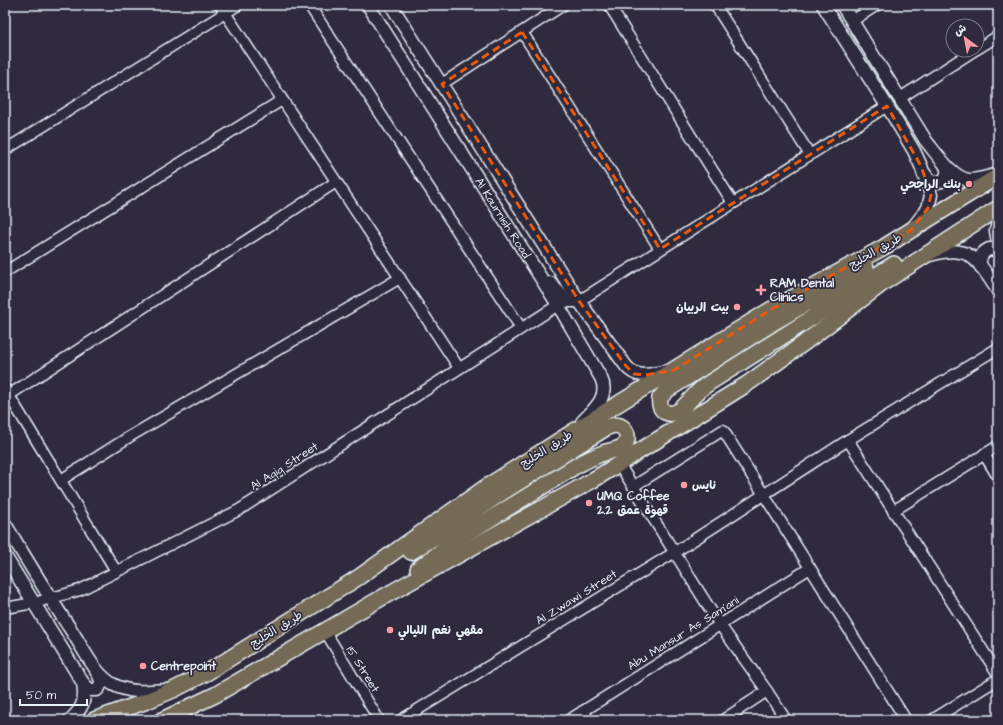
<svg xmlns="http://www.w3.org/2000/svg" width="1003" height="725" font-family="'Architects Daughter','Playpen Sans Arabic',sans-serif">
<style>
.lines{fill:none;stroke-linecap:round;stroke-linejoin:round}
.minor-casing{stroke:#e8f1f8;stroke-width:13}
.tertiary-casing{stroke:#e8f1f8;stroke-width:15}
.primary-casing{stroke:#e8f1f8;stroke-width:18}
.minor{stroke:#2f2a3d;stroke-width:10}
.tertiary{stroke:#2f2a3d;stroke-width:12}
.primary{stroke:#746b55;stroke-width:15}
.marked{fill:none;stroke:#e8590c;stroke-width:3;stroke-dasharray:8 5;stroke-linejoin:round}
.poi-dot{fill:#ff9aa2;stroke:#2f2a3d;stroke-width:1.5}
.labels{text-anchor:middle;stroke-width:3.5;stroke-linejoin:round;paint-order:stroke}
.poi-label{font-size:12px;font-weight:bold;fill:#e8f1f8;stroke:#2f2a3d;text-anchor:start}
.street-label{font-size:12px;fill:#e8f1f8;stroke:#2f2a3d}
</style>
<rect width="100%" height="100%" fill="#2f2a3d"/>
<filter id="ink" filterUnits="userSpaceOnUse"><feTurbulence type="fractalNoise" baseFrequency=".025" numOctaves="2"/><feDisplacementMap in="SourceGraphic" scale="8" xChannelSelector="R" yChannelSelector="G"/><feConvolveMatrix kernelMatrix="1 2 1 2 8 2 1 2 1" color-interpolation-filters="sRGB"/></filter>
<g filter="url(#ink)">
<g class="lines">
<!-- minor casing -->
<g class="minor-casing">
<g id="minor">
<path d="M220,5l239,363"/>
<path d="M309,5l212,323"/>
<path d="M609,5l124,198"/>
<path d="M715,5l95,150"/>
<path d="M852,21l25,-16"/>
<path d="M522,32l138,217"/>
<path d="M977,49l21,-13"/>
<path d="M442,84l121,-79"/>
<path d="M900,98l75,-48"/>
<path d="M5,150l233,-145"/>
<path d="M5,272l277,-172"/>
<path d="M579,301l308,-195"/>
<path d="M5,389l111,182"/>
<path d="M9,395l327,-213"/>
<path d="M848,440l150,234"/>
<path d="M984,454l14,23"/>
<path d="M619,464l101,161 47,66 19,29"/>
<path d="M61,480l68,-43 271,-159"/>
<path d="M634,486l89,-56 183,290"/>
<path d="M893,511l105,-65"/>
<path d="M5,608l29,-5 46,-13 159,-80 319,-205"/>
<path d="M325,631l54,89"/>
<path d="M583,711l6,9"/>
<path d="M401,720l274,-168 173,-112 150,-92"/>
<path d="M569,720l241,-152"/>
<path d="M723,720l44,-29"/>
<path d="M932,720l66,-41"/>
</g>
</g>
<!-- tertiary casing -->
<g class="tertiary-casing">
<g id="tertiary">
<path id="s1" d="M368,5l190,300 43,73c9,19 -7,31 -19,44"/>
<path d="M391,5l188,296 47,65c11,14 26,8 41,5"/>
<path d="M823,5l64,101 27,45 7,15 10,29 -3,13 -14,18"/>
<path d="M842,5l84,136c10,12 27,38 44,39 8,0 17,-3 25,-5"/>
<path d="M925,174c10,17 30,4 19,-11"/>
<path d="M998,221l-2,10 2,12"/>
<path d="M930,255c41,-12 47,5 68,36"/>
<path d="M981,267c-3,-8 0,-14 8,-18l9,1"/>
<path d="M550,283l17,18h12"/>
<path d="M5,524c22,36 44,73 68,109 11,17 22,42 41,52 18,9 35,6 54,5"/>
<path d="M5,556l78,127c3,18 0,25 -13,37"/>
<path d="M83,683l7,7h7c7,-7 3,-13 -1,-19"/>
</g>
</g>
<!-- primary casing -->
<g class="primary-casing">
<g id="primary">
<path d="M866,268l-90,53 -110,70 -6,7c-1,5 0,11 5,14 13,6 21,-9 29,-16 4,-5 9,-9 15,-13l101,-64 44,-30 40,-25"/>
<path d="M411,552l43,-27 49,-33 103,-64c18,-10 27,10 17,18 -5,4 -14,5 -20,7 -10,4 -20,9 -29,14l-121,75 -35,27"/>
<path d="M94,720l53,-19 28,-12 33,-17 151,-95 127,-90 88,-56 198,-122 112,-62 114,-71"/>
<path d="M162,720l53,-25 168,-98 210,-117 154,-96 57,-41 79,-60 115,-75"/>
</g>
</g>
<!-- minor -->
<use href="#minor" class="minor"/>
<!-- tertiary -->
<use href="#tertiary" class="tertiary"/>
<!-- primary -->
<use href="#primary" class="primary"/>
</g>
</g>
<!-- marked area -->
<path class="marked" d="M522,32l138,217 227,-143 34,60 10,29 -3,13 -18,23 -138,78 -98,61 -28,5 -12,-1 -8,-8 -47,-65 -137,-217z"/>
<!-- markers -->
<g class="poi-dot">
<circle cx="969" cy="184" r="4"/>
<path d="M759 284h4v4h4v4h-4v4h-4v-4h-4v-4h4z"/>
<circle cx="737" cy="307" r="4"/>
<circle cx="684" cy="485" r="4"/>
<circle cx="589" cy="503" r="4"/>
<circle cx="390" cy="630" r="4"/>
<circle cx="143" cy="666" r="4"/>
</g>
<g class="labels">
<!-- poi labels -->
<g class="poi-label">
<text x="961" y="188" text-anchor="end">بنك الراجحي</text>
<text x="770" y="287">RAM Dental<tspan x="770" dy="14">Clinics</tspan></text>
<text x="729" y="311" text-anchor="end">بيت الربيان</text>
<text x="692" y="489">نايس</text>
<text x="597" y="500">UMQ Coffee<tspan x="597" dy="14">2.2 قهوة عمق</tspan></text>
<text x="398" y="634">مقهي نغم الليالي</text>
<text x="151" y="670">Centrepoint</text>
</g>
<!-- street labels -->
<g class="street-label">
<text dy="4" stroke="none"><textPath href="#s1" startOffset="252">Al Kaurnish Road</textPath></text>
<text transform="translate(875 251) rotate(-30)" y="4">طريق الخليج</text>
<text transform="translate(546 449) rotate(-32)" y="4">طريق الخليج</text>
<text transform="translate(284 466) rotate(-33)" y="4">Al Aqiq Street</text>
<text transform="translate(576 597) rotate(-32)" y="4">Al Zwawi Street</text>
<text transform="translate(276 629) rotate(-32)" y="4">طريق الخليج</text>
<text transform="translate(683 633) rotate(-32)" y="4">Abu Mansur As Sam'ani</text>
<text transform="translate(363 669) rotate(58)" y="4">15 Street</text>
</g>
</g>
<!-- margin -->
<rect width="1003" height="725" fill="none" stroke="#2f2a3d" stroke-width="20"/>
<rect x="10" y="10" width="983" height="705" fill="none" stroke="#e8f1f8" stroke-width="1.5" filter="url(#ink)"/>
<!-- north arrow -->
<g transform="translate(965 38) rotate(328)"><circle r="19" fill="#2f2a3d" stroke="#797a88"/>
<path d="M0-3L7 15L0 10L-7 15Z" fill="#ff9aa2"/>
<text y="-6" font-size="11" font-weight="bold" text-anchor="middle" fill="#e8f1f8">ش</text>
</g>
<!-- scale -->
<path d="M20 699v6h67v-6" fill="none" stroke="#e8f1f8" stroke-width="2"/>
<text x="26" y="699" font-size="12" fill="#e8f1f8" stroke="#2f2a3d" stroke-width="3" paint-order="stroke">50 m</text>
</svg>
